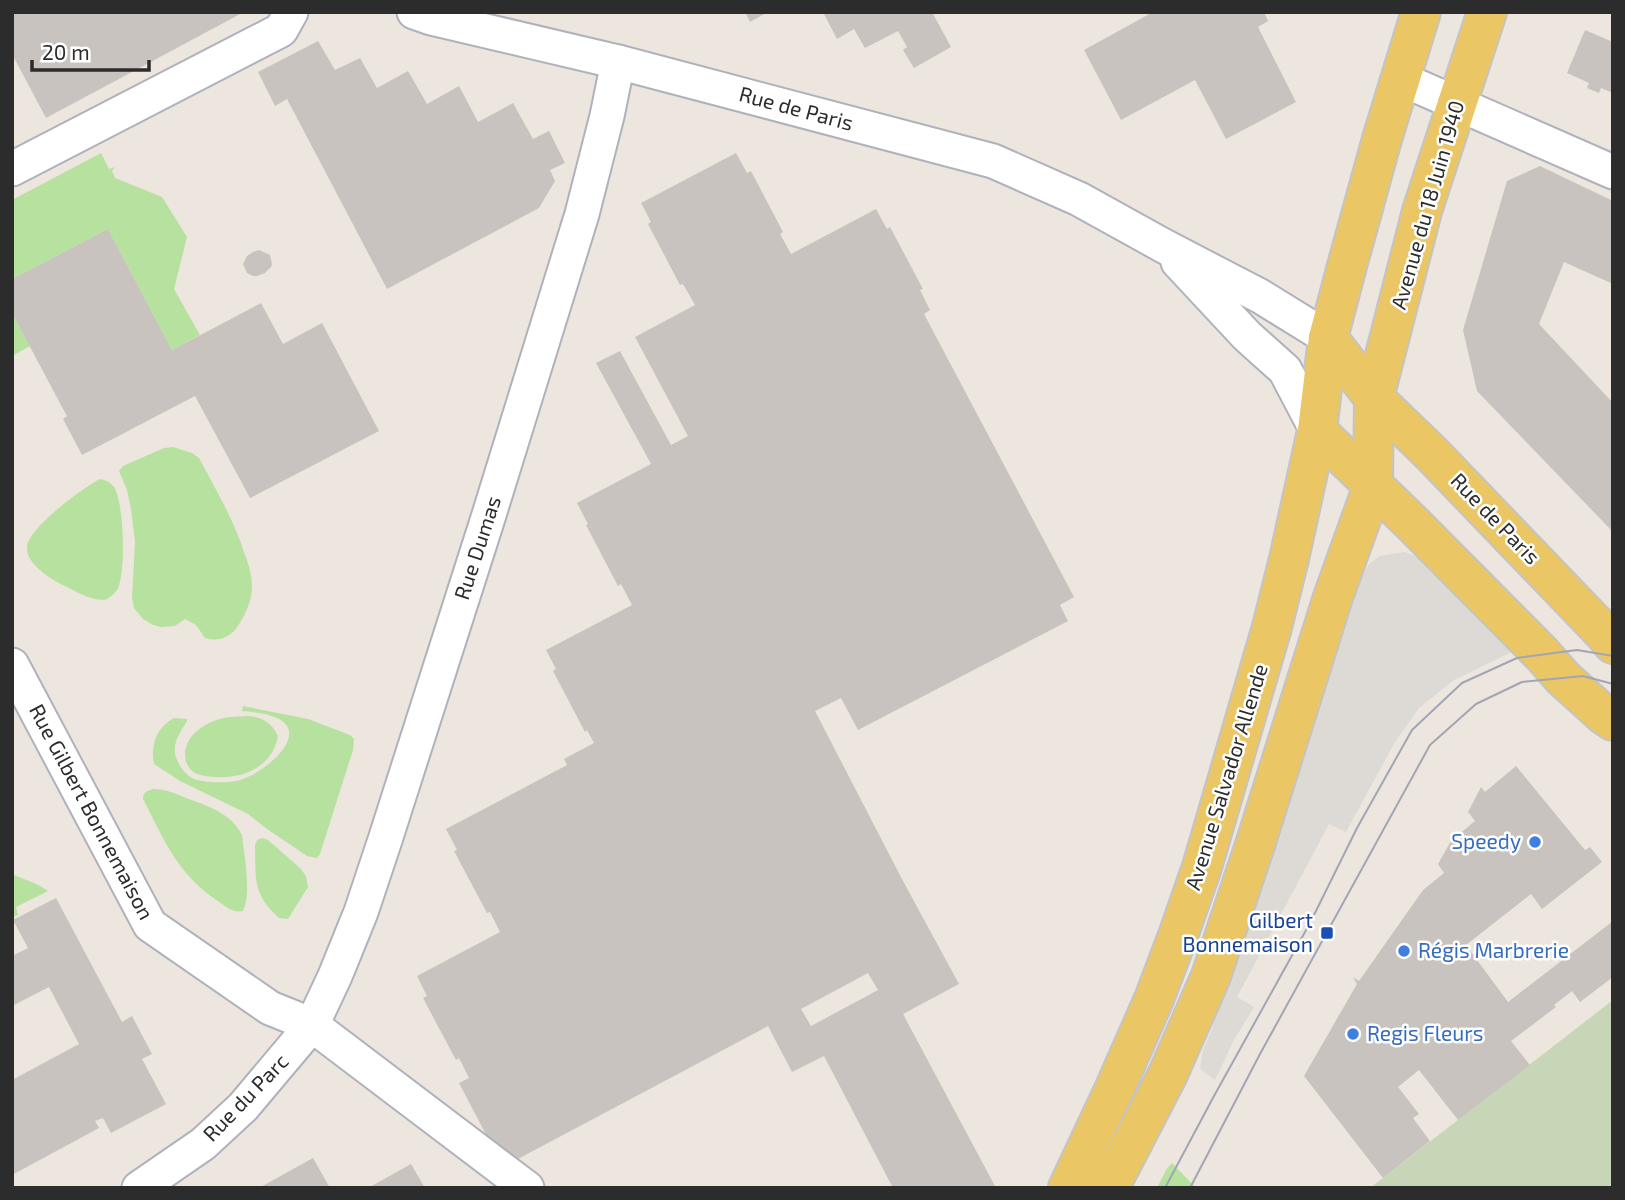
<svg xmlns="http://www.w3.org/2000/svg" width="1625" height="1200" font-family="'Exo 2',sans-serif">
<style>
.green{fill:#b7e19e}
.cemetery{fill:#c7d6b7}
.plaza{fill:#ddd9d5}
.building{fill:#c8c3be;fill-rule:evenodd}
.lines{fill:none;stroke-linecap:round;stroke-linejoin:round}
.street-casing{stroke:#afb2bc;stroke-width:37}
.primary-casing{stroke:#c4c4c4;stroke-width:42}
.street{stroke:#fff;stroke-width:33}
.primary{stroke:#ebc665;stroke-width:38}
.tram{stroke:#a1a5b5;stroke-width:2}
.shop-dot{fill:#3f7fe0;stroke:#fff;stroke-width:2.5}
.transit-dot{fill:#1a4fb4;stroke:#fff;stroke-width:2.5}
.labels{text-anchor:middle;stroke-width:5;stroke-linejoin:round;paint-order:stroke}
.street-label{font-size:21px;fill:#2c2c2c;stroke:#fff}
.shop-label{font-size:21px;fill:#366cbe;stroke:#fff;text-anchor:start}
.transit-label{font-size:21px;fill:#164399;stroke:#fff;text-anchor:end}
</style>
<rect width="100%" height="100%" fill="#ede6df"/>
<!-- green -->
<g class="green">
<path d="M101,153l8,16 6,-2 -3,4 3,7 47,19 25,40 -13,52 26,46 -28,15 -64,-121 -96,50v-79z"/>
<path d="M12,313l18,33 -18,10z"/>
<path d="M173,447l19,6 7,5c17,32 35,62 46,97 4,10 7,21 7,32 0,13 -7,29 -15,40 -7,11 -20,15 -32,11l-9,-13 -11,-6 -10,7 -14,1 -8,-2 -10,-6 -9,-11 -2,-10 3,-56 -4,-33 -4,-19 -8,-19 4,-5 41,-18z"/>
<path d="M100,479c6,1 10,3 14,8 10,15 12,84 4,101 -1,3 -7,9 -11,11 -10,4 -31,-7 -40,-12 -13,-6 -42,-23 -40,-40 1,-19 57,-60 73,-68z"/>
<path d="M243,706l65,13 42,16 4,4 -1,11 -33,104 -3,4 -10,-2 -40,-27 -19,-15 -68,-33 -26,-17c-4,-19 3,-37 20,-46l13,1v2c-11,18 -19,29 -4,49 8,10 16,11 28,12 12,1 27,0 37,-5 17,-7 61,-41 31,-58 -11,-6 -25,-7 -37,-8z"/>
<path d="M248,716c14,1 24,7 30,20 -5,30 -34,43 -61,41 -7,0 -16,-1 -22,-4 -6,-3 -10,-11 -10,-18 0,-19 19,-32 35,-36 9,-3 19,-2 28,-3z"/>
<path d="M153,789c12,0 22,4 33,9 22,8 45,15 56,37 2,19 10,59 1,76 -10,2 -17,-4 -25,-10 -40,-26 -54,-61 -75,-102 0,-7 4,-8 10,-10z"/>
<path d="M262,838l6,2 32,28 6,8 2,11 -20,32 -9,-1c-27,-24 -23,-40 -24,-73l2,-5z"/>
<path d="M12,874c11,5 27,10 36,17l-32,16 2,8 -6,2z"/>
<path d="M1172,1163l24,25h-39l9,-18z"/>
</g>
<!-- cemetery -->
<path class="cemetery" d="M1613,1000v188h-243l13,-10z"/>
<!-- plaza -->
<path class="plaza" d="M1404,552l14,5 94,95 -58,28 -35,28 -24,34 -49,90 -17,-8 -92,173 17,10 -20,33 -19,40 -15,-11 3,-19 9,-21 9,-35 140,-416 8,-14 11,-8z"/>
<!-- building -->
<g class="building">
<path d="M12,12h232l-198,106 -34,-64z"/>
<path d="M745,12h23l-18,10z"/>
<path d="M823,12h109l19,35 -37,21 -11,-18 4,-3 -9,-16 -33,17 -11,-19 -17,10z"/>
<path d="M1153,12h111l4,9 -10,6 38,75 -70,37 -31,-59 -74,40 -37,-70z"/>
<path d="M1585,30l28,12v51l-12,-5 -2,5 -12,-5 2,-5 -22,-10z"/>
<path d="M318,41l17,29 25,-12 17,30 31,-17 19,33 32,-18 19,36 35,-19 20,36 16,-8 16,32 -15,7 5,11 -16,27 -152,81 -100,-190 -12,7 -17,-34z"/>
<path d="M736,153l11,20 4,-2 32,61 -3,2 11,20 85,-45 11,20 3,-2 33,62 -3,1 10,20 -6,4 150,283 -14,8 8,16 -210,109 -17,-32 -26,13 88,170 56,103 -56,30 93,174h-103l-69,-132 -32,16 -24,-46 -265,141 -44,-84 10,-5 -10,-20 -3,2 -33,-62 4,-2 -10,-20 83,-44 -10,-20 -3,1 -33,-62 3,-1 -11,-21 121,-64 -3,-6 30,-16 -7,-13 -2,2 -32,-61 3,-2 -10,-19 86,-45 -11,-21 -3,2 -32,-61 2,-1 -11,-21 74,-39 -55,-101 24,-12 51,94 17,-9 -53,-99 60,-32 -12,-21 -3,1 -32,-61 3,-2 -10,-19zM868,973l10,17 -67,36 -10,-17z"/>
<path d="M1540,166l73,35v83l-49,-22 -25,62 74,79v129l-136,-141 -14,-61 44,-149z"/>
<path d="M108,229l64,121 89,-47 22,41 39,-21 57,108 -129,67 -55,-102 -113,59 -19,-36 4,-3 -5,-9 -50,-94v-34z"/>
<path d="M259,250l11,5 2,9 -1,3 -6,6 -8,3h-4l-6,-3 -4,-9 4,-8 6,-4z"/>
<path d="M1516,766l69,84 5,-3 12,15 -60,47 -11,-15 -65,51 42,57 105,-81v56l-33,25 -8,-11 -18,14 2,2 -45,34 19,24 -72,55 -39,-50 -21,17 21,27 -6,4 17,23 -47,37 -79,-102 53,-92 -4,-7 6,4 64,-91 21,-17 -6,-9 13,-23 24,-20 -7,-9 13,-25 4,5z"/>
<path d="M56,898l66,124 10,-6 20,38 -10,5 24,45 -55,29 -8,-15 -8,3 4,7 -87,47v-95l67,-36 -30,-57 -37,19v-50l16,-8 -15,-28z"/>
<path d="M313,1158l17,30h-71z"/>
<path d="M411,1164l14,24h-57z"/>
</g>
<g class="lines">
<!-- street casing -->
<g class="street-casing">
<g id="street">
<path d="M414,12l17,6 187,44 375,99 86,38 83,46 98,51 68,42"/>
<path d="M1401,79l212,93"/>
<path d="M12,169l269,-139 10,-18"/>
<path d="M1178,262l69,74 38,34 32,61"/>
<path d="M12,665l138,260 120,83 42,17 215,163"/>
<path d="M139,1188l64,-44 40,-37 69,-82 23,-49 26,-64 24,-72 103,-322 94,-304 25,-98 11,-54"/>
</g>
</g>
<!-- primary casing -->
<g class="primary-casing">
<g id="primary">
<path d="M1328,338l46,60 57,55 173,180 9,11"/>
<path d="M1317,431l95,92 130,131 21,24 41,37 9,6"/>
<path d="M1068,1188l46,-98 40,-91 25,-66 23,-66 70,-240 17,-68 28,-128 11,-93 19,-72 35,-127 39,-127"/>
<path d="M1109,1188l59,-114 43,-98 44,-131 78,-248 40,-111 1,-88 48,-187 65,-199"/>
</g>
</g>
<!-- street -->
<use href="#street" class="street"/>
<!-- primary -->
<use href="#primary" class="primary"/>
<!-- tram -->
<g class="tram">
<path d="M1165,1188l49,-92 96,-173 47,-95 55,-98 50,-47 55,-25 60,-8 36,6"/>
<path d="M1190,1188l70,-134 170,-309 46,-41 46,-22 61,-6 30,8"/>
</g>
</g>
<!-- markers -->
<g class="shop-dot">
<circle cx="1535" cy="842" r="7"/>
<circle cx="1404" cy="951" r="7"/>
<circle cx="1353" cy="1034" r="7"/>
</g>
<rect class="transit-dot" x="1320" y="926" width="14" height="14" rx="3.5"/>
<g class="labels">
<!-- street labels -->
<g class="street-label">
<text transform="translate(796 109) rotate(15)" y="7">Rue de Paris</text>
<text transform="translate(1428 205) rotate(-74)" y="7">Avenue du 18 Juin 1940</text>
<text transform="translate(1495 519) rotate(46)" y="7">Rue de Paris</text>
<text transform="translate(478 548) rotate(-72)" y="7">Rue Dumas</text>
<text transform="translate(1227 777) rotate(-73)" y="7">Avenue Salvador Allende</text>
<text transform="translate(91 812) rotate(62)" y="7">Rue Gilbert Bonnemaison</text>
<text transform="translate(246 1098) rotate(-46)" y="7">Rue du Parc</text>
</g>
<!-- shop labels -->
<g class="shop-label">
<text x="1521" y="849" text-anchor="end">Speedy</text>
<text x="1418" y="958">Régis Marbrerie</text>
<text x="1367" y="1041">Regis Fleurs</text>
</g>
<!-- transit labels -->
<g class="transit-label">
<text x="1313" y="928">Gilbert<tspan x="1313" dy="24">Bonnemaison</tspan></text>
</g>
</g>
<!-- border -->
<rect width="1625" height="1200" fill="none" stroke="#2c2c2c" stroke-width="28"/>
<!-- scale -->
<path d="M32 60v10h117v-10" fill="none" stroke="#2c2c2c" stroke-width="3.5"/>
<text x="42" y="60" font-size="21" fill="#2c2c2c" stroke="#ffffff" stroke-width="5" paint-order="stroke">20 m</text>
</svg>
